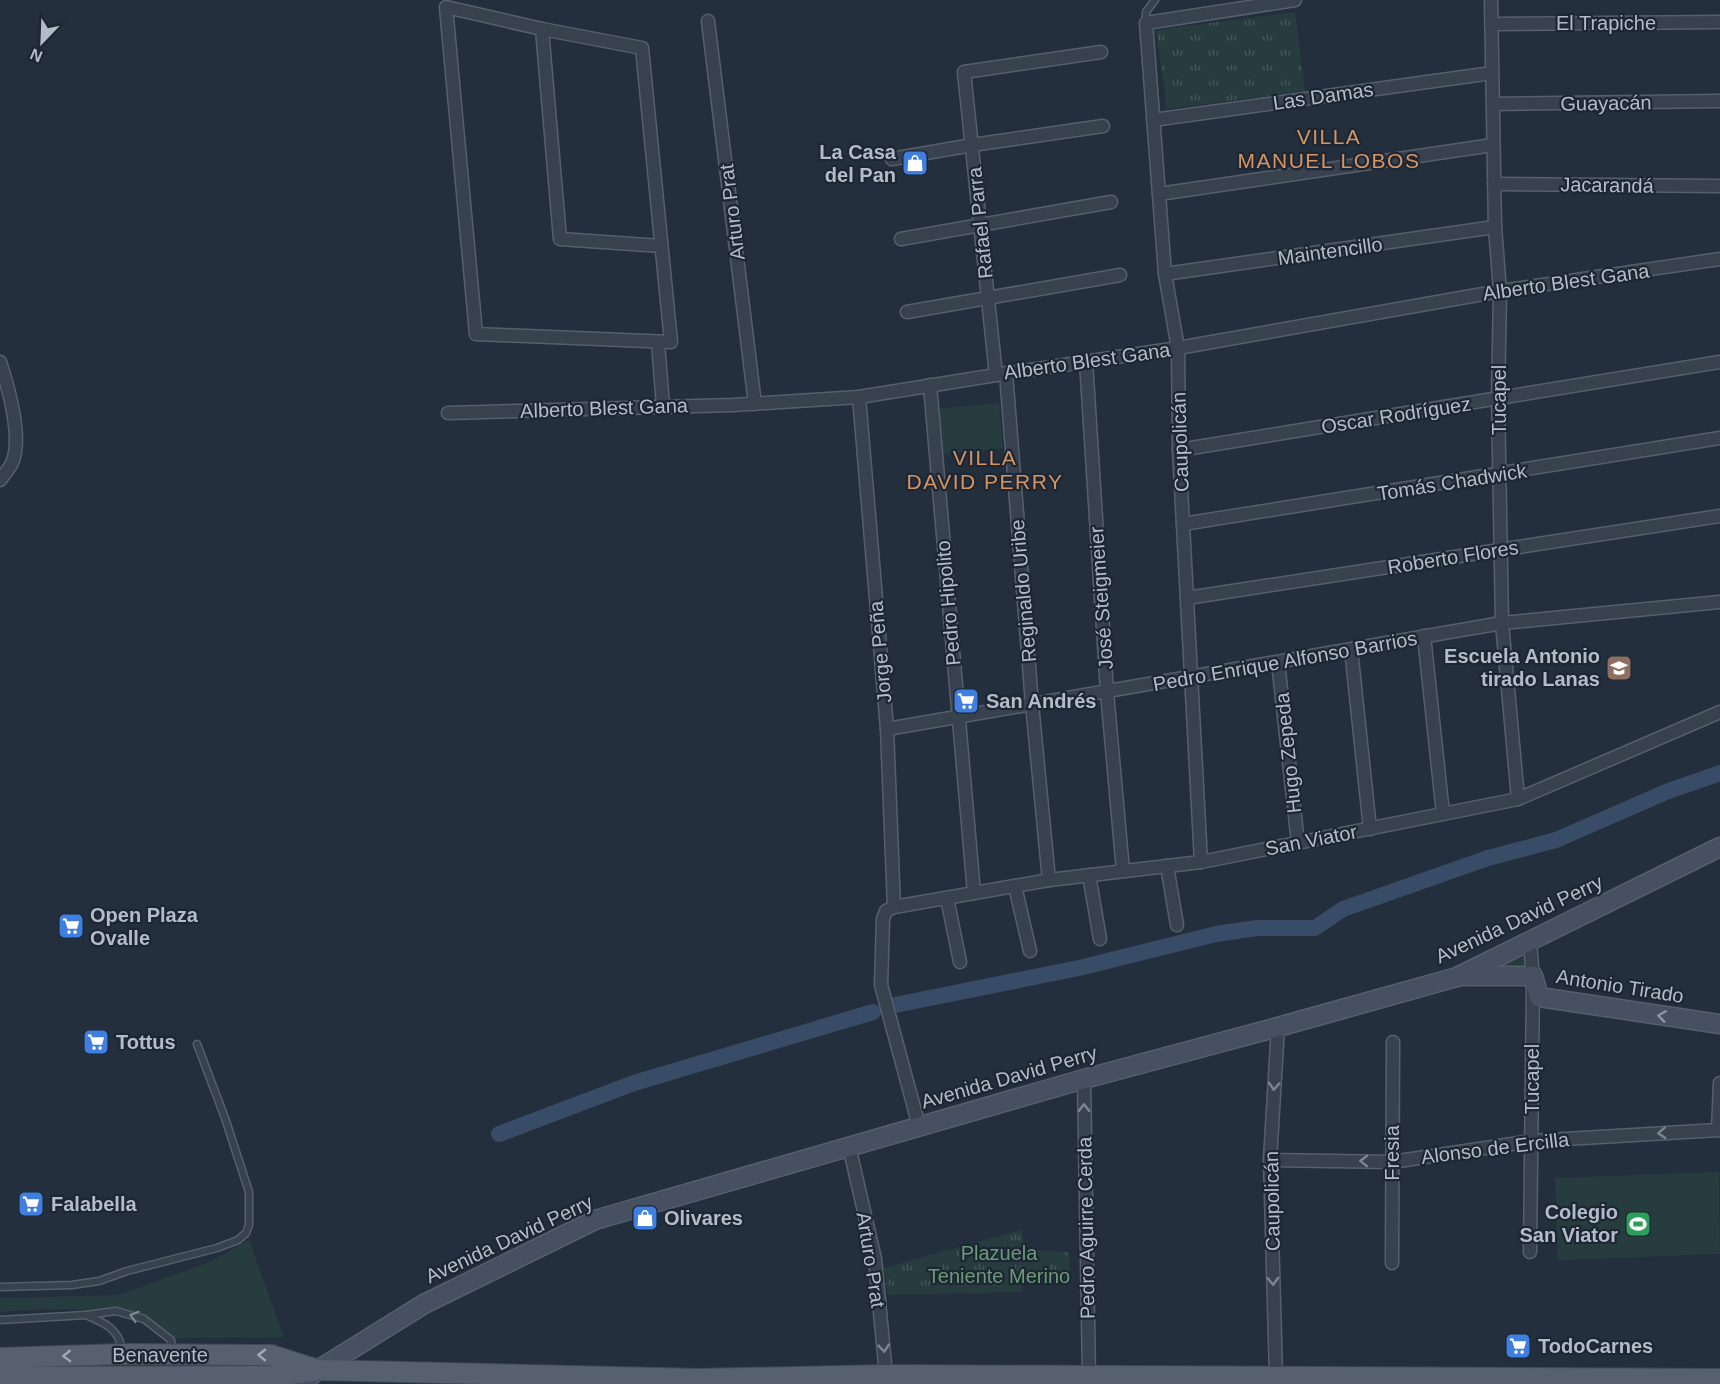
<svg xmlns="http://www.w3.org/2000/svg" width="1720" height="1384" font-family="Helvetica,sans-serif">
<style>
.grass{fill:#263c3f}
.park{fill:url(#park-tufts)}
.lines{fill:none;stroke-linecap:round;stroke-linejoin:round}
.canal{stroke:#394c67;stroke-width:16}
.service-casing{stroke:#565f6c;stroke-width:9}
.minor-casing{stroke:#565f6c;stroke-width:15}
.secondary-casing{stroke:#565f6c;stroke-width:21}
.primary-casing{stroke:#414a57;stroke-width:22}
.service{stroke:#38414e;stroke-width:6}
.minor{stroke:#38414e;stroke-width:12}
.secondary{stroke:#465061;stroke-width:18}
.primary{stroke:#56606e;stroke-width:20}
.oneway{stroke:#8e96a5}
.oneway2{stroke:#7c8592}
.oneway3{stroke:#a1aab7}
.labels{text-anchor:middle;stroke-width:4.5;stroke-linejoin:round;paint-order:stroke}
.street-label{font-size:20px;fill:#b4bcc9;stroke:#1d2633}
.poi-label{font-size:20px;font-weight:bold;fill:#b4bcc9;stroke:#1d2633;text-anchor:start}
.park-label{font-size:20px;fill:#6b9a76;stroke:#1d2633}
.neighbourhood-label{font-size:21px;letter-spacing:1.5px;fill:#d59563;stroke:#1d2633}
</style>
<defs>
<pattern id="park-tufts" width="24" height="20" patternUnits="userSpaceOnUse" patternTransform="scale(1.5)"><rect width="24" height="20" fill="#263c3f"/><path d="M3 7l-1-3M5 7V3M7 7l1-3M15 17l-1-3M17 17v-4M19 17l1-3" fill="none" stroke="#435659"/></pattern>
</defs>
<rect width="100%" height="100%" fill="#242f3e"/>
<!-- grass -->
<g class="grass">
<path d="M999,403l4,45 -63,6 -4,-45z"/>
<path d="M1526,956l-2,16h-36z"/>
<path d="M1719,1172l1,82 -162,6 -3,-82z"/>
<path d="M249,1240l35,97 -122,1 -28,-27 -84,-2 -50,3v-14l119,-3 91,-33z"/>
</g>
<!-- park -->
<g class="park">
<path d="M1295,12l10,79 -138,18 -11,-79z"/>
<path d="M1021,1230l5,20 43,2 1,26 -47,2 -1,12 -134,3 -4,-27z"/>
</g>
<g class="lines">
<!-- canal -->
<g class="canal">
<path d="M895,1005l184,-37 137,-34 41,-6h58l28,-19 145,-51 68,-18 110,-48 54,-19"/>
<path d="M499,1134l135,-51 239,-71"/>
</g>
<!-- service casing -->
<g class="service-casing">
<g id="service">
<path d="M1146,23v-11l9,-12"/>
<path d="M0,1287l72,-2 27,-4 28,-10 90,-23 21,-8 8,-7 3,-8v-33l-24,-74 -28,-74"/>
<path d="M0,1320l86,-5"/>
<path d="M122,1350c-3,-21 -17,-27 -36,-35l30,-4 28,8 27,21 1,10"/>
</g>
</g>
<!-- minor casing -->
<g class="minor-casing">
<g id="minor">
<path d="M1491,0l4,227 5,64 -2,107 4,225 16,176"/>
<path d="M446,7l96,22 100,19 29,294 -195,-8z"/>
<path d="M708,21l47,383"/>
<path d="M1491,24l229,-2"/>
<path d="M542,29l18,210 101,7"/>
<path d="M1493,104l227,-3"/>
<path d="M1153,120l339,-47"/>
<path d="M892,159l80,-14 131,-19"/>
<path d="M1494,184l226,2"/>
<path d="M1159,194l334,-49"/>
<path d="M901,239l210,-37"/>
<path d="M1165,274l330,-47"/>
<path d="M907,312l213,-37"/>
<path d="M658,343l5,63"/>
<path d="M1086,361l21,331 16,179"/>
<path d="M0,362c8,24 24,79 11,103 -3,5 -7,10 -11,15"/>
<path d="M1006,373l26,331 17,176"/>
<path d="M996,375l-32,-303 137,-20"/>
<path d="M930,385l44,508"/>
<path d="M859,397l28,332 7,178"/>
<path d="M448,413l285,-8 126,-8 137,-22 182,-27 322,-57 220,-32"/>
<path d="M1179,450l541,-88"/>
<path d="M1183,524l537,-86"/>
<path d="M1187,598l533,-82"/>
<path d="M1424,636l19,178"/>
<path d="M1351,649l19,180"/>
<path d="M1278,662l20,181"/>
<path d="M887,729l615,-106 218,-21"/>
<path d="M1201,862l-22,-412 -1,-102 -13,-74 -19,-251 149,-23"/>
<path d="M1167,866l10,59"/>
<path d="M1089,875l11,64"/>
<path d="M1015,886l15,65"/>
<path d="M947,898l13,64"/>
<path d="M1530,941l3,39 -3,272"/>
<path d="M1084,1079l5,298"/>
<path d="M919,1126l-38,-141 2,-66 3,-8 8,-4 155,-27 152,-18 317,-63 202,-87"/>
<path d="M1718,1130l2,-47"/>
<path d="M849,1146l26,113 11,116"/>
<path d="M1270,1160l122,2 140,-21 186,-11 2,-2"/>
<path d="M1392,1263l1,-221"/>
<path d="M1276,1376l-6,-216 8,-133"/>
</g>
</g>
<!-- secondary casing -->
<g class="secondary-casing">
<g id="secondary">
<path d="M1464,976h69l6,21 181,27"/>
<path d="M301,1384l17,-14 106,-66 171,-84 489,-141 194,-52 179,-50 263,-130"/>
</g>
</g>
<!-- primary casing -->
<g class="primary-casing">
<g id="primary">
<path d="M0,1358l123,-4 148,1 41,13"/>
<path d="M0,1377l276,-1 42,-6 381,9 187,-4 834,4"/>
</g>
</g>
<!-- service -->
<use href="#service" class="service"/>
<!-- minor -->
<use href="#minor" class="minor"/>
<!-- secondary -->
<use href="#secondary" class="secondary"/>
<!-- primary -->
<use href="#primary" class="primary"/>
</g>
<!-- one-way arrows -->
<defs><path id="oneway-chevron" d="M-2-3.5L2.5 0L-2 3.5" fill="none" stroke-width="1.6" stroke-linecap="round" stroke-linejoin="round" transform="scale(1.5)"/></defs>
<use class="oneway" href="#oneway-chevron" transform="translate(1662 1016) rotate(-172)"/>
<g class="oneway2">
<use href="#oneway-chevron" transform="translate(1274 1086) rotate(94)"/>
<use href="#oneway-chevron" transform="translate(1084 1108) rotate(-91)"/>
<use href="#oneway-chevron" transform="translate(1662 1133) rotate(177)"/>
<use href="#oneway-chevron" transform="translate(1364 1161) rotate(-179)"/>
<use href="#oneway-chevron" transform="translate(1273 1281) rotate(88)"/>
<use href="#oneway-chevron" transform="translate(134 1316) rotate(-163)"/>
<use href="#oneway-chevron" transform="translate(884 1348) rotate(84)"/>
</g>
<g class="oneway3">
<use href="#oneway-chevron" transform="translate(262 1355) rotate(-179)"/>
<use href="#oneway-chevron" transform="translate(67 1356) rotate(178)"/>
</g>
<!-- icons -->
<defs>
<g id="shop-square" transform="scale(1.35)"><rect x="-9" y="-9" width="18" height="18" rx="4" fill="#3f7fe0" stroke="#1d2633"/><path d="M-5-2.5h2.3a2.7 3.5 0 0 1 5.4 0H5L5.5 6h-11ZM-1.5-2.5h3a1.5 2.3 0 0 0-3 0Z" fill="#fff"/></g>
<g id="school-square" transform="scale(1.35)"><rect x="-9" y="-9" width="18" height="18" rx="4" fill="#8d6e63" stroke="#1d2633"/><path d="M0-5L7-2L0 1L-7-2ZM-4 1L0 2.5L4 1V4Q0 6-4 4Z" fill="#fff"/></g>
<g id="supermarket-square" transform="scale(1.35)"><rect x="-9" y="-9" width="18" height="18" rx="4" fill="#3f7fe0" stroke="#1d2633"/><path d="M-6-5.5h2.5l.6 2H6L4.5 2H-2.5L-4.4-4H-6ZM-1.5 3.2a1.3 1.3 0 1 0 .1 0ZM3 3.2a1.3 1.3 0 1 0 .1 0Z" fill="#fff"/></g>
<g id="stadium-square" transform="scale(1.35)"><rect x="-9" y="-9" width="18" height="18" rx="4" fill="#2e9e5b" stroke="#1d2633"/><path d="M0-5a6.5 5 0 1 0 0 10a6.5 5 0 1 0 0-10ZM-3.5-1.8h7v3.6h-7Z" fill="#fff"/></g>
</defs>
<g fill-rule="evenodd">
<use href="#shop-square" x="915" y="163"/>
<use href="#school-square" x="1619" y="668"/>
<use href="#supermarket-square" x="966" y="701"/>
<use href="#supermarket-square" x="71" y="926"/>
<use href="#supermarket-square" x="96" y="1042"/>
<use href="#supermarket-square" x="31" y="1204"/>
<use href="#shop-square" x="645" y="1218"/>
<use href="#stadium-square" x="1638" y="1224"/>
<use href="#supermarket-square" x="1518" y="1346"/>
</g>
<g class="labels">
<!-- street labels -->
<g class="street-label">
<text x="1606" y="30">El Trapiche</text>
<text transform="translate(1323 96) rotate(-8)" y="7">Las Damas</text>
<text transform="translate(1606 103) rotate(-1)" y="7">Guayacán</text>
<text transform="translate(1607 185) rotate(1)" y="7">Jacarandá</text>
<text transform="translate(732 212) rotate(-97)" y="7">Arturo Prat</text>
<text transform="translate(980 223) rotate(-96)" y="7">Rafael Parra</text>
<text transform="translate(1330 251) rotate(-8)" y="7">Maintencillo</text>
<text transform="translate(1566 282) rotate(-8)" y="7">Alberto Blest Gana</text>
<text transform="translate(1087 361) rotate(-8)" y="7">Alberto Blest Gana</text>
<text transform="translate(1499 400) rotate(-90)" y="7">Tucapel</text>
<text transform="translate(604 408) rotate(-2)" y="7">Alberto Blest Gana</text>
<text transform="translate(1396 415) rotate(-9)" y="7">Oscar Rodríguez</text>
<text transform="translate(1180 442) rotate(-92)" y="7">Caupolicán</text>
<text transform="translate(1452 482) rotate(-9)" y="7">Tomás Chadwick</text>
<text transform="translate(1453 557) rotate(-9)" y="7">Roberto Flores</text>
<text transform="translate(1023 591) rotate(-95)" y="7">Reginaldo Uribe</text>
<text transform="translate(1101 598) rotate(-94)" y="7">José Steigmeier</text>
<text transform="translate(948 603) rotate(-95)" y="7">Pedro Hipolito</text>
<text transform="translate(880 652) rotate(-95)" y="7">Jorge Peña</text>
<text transform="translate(1285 661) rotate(-10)" y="7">Pedro Enrique Alfonso Barrios</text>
<text transform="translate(1288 753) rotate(-96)" y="7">Hugo Zepeda</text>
<text transform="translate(1311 840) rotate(-11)" y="7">San Viator</text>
<text transform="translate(1519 919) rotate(-25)" y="7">Avenida David Perry</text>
<text transform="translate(1620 986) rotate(9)" y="7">Antonio Tirado</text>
<text transform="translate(1009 1077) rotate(-16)" y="7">Avenida David Perry</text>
<text transform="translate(1532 1079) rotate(-90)" y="7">Tucapel</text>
<text transform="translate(1495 1148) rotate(-7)" y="7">Alonso de Ercilla</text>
<text transform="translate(1392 1153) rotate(-90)" y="7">Fresia</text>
<text transform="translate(1272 1201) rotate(-91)" y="7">Caupolicán</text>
<text transform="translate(1086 1228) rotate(-91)" y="7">Pedro Aguirre Cerda</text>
<text transform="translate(509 1239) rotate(-25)" y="7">Avenida David Perry</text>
<text transform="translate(871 1260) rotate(81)" y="7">Arturo Prat</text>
<text x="160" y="1362">Benavente</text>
</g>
<!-- poi labels -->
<g class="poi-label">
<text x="896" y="159" text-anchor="end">La Casa<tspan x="896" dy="23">del Pan</tspan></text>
<text x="1600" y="663" text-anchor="end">Escuela Antonio<tspan x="1600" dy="23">tirado Lanas</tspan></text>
<text x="986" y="708">San Andrés</text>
<text x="90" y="922">Open Plaza<tspan x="90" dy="23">Ovalle</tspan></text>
<text x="116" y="1049">Tottus</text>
<text x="51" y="1211">Falabella</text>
<text x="1618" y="1219" text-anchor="end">Colegio<tspan x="1618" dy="23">San Viator</tspan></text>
<text x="664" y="1225">Olivares</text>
<text x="1538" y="1353">TodoCarnes</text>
</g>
<!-- park labels -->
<g class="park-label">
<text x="999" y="1260">Plazuela<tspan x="999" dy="23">Teniente Merino</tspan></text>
</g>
<!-- neighbourhood labels -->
<g class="neighbourhood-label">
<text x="1329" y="144">VILLA<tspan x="1329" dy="24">MANUEL LOBOS</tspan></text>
<text x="985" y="465">VILLA<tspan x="985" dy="24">DAVID PERRY</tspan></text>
</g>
</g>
<!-- north arrow -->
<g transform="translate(42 42) rotate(203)" stroke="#1d2633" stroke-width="4.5" paint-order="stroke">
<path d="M0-4.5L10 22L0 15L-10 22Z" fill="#b4bcc9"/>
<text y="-9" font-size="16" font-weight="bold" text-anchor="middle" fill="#b4bcc9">N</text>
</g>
</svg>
